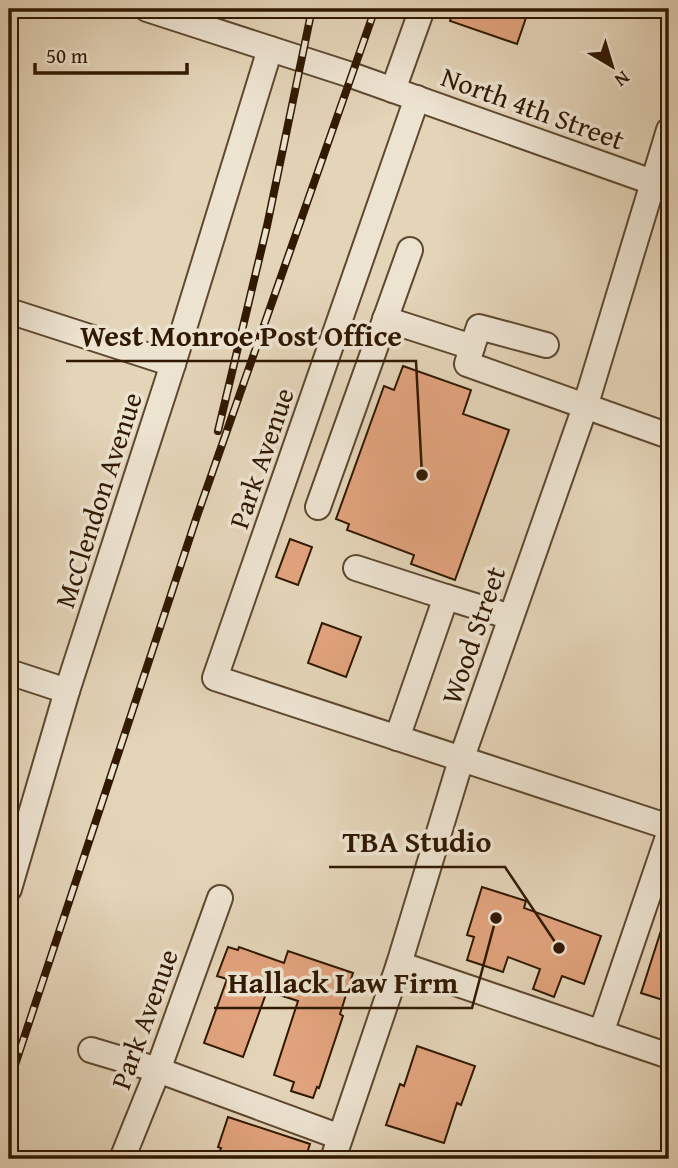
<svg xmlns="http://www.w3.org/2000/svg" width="678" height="1168" font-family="'Gentium Book Plus',serif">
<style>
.building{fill:#e1a37d;stroke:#311901;stroke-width:2}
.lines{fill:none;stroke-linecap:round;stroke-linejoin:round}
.minor-casing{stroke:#5e482f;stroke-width:28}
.minor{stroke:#ede3d1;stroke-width:24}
.rail-casing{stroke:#311901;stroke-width:8}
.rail{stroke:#ede3d1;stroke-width:5;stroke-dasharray:16;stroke-linecap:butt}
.labels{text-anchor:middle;stroke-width:7;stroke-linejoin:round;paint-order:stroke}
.street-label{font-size:28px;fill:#311901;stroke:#ede3d1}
.leader{fill:none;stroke:#311901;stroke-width:2.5}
.callout-dot{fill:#311901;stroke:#ede3d1;stroke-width:2.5}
.callout-label{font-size:30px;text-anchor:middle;font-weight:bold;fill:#311901;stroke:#ede3d1;stroke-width:7;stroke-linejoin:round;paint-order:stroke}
</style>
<rect width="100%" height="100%" fill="#e4d4b8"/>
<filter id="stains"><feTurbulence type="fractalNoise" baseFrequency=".00286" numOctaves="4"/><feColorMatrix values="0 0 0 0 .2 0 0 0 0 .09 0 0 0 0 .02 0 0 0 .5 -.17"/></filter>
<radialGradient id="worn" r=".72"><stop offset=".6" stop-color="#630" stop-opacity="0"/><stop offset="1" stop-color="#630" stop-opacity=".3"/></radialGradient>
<!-- building -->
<g class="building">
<path d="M454,9h75l-12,35 -67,-23z"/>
<path d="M403,366l68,24 -8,24 46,16 -54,150 -44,-16 3,-9 -67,-25 2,-6 -13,-5 48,-133 10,4z"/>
<path d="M290,539l22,8 -14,38 -22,-8z"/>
<path d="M322,623l39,14 -15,40 -38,-14z"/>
<path d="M482,887l44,14 -2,7 77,28 -17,48 -22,-8 -8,21 -21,-8 7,-20 -32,-12 -5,15 -36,-12 7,-23 -7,-2z"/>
<path d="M666,915h3v87l-28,-9z"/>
<path d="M228,947l10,3 1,-3 45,16 4,-12 65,22 -13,41 3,2 -24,72 -2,-1 -4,11 -22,-7 3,-9 -20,-7 24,-74 -31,-10 -24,66 -39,-14 23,-64 -10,-3z"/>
<path d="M417,1046l58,20 -14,39 -4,-2 -13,40 -58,-18 14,-41 4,2z"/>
<path d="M228,1117l82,27 -5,15h-88l4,-11 -3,-1z"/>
</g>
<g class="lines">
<!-- minor casing -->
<g class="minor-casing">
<g id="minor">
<path d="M147,9l204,66 318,113"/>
<path d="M393,90l29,-81"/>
<path d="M417,98l-202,580 454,149"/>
<path d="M9,311l164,53"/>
<path d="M385,319l87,28 -5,17 202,72"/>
<path d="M472,347l7,-20 67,18"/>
<path d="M318,507l92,-257"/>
<path d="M356,568l90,29"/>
<path d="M9,672l58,19"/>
<path d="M397,738l49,-141 65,20"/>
<path d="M9,889l58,-198 106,-327 97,-315"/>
<path d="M399,964l270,92"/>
<path d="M601,1033l68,-199"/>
<path d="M91,1050l67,20 182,67"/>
<path d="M122,1159l36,-89 62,-172"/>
<path d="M333,1159l66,-195 62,-204 124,-353 84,-277"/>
</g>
</g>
<!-- minor -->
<use href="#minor" class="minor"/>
<!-- rail casing -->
<g class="rail-casing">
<g id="rail">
<path d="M218,431l49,-205 45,-217"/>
<path d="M9,1083l188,-567 178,-507"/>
</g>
</g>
<!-- rail -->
<use href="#rail" class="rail"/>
</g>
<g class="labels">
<!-- street labels -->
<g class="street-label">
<text transform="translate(533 108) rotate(20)" y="10">North 4th Street</text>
<text transform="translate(261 458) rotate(-71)" y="10">Park Avenue</text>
<text transform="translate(98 500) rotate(-72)" y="10">McClendon Avenue</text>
<text transform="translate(473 635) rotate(-71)" y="10">Wood Street</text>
<text transform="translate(144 1019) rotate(-70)" y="10">Park Avenue</text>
</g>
</g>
<!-- callouts -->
<path class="leader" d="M422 475L416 361H66M559 948L505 867H329M496 918L472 1008H214"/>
<g class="callout-dot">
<circle cx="422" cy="475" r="7"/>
<circle cx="559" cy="948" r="7"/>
<circle cx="496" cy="918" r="7"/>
</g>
<g class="callout-label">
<text x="241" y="346">West Monroe Post Office</text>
<text x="417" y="852">TBA Studio</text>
<text x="343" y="993">Hallack Law Firm</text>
</g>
<!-- margin -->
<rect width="678" height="1168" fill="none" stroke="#e4d4b8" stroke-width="35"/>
<rect x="10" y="10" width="657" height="1147" fill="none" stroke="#311901" stroke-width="3.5"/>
<rect x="18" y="18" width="643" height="1133" fill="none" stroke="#311901" stroke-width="2"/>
<!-- north arrow -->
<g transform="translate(612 66) rotate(142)" stroke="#ede3d1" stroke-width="5" paint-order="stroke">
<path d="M0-5L12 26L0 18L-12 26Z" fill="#311901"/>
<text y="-10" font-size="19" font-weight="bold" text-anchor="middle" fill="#311901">N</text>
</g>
<!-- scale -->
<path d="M35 63v10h152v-10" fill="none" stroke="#311901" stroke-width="3.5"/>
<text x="46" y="63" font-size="21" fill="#311901" stroke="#ede3d1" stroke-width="5" paint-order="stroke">50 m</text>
<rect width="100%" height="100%" filter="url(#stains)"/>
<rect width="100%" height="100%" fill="url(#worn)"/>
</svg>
